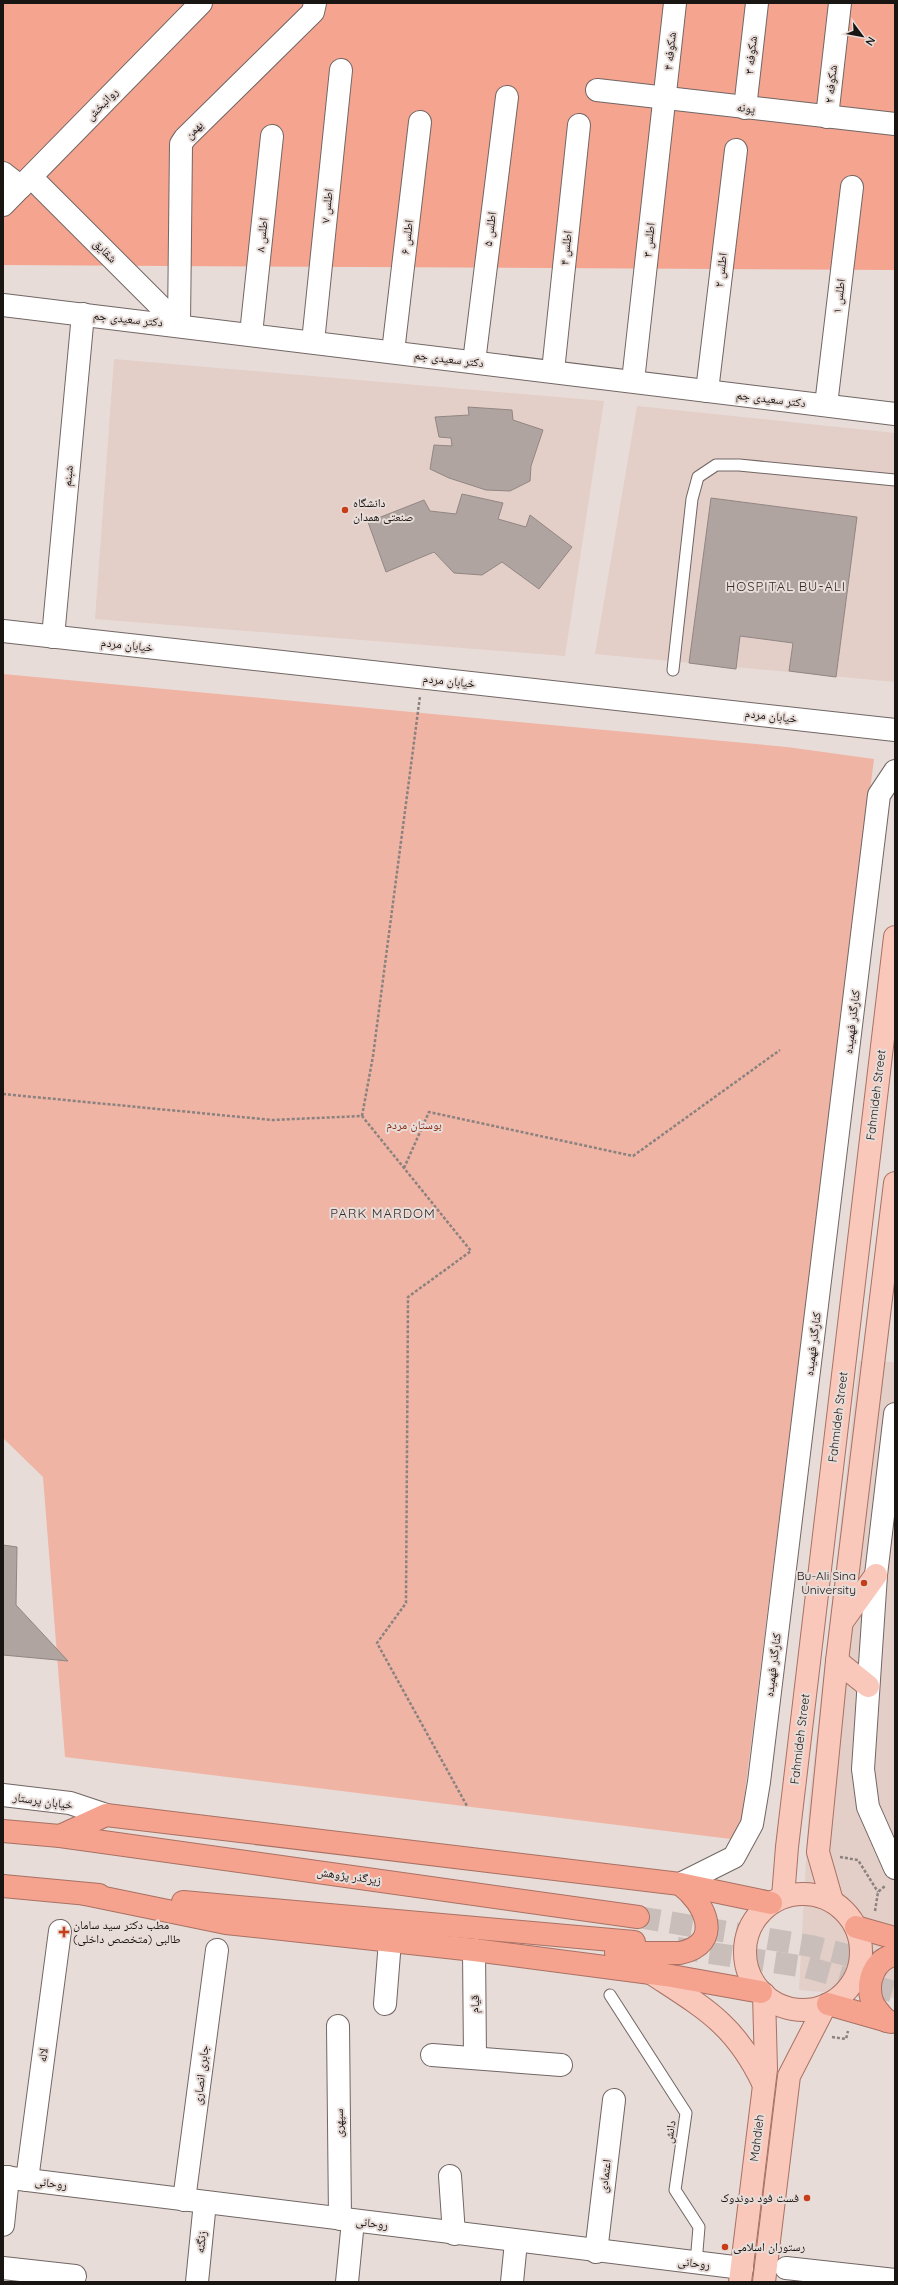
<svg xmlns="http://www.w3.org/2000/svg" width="898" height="2285" font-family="Quicksand,'Noto Naskh Arabic',sans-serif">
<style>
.built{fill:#e3cec8}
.green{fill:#efb4a4}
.water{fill:#f5a48f}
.building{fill:#b0a4a1;stroke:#928683}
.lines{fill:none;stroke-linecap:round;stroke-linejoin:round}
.highway-tunnel{stroke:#c9beba;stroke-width:22;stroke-dasharray:22 11;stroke-linecap:butt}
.lane-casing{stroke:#716664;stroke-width:13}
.street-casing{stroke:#716664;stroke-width:24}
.secondary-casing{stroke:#716664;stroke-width:24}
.primary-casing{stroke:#a87163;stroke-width:24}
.highway-casing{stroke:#a87163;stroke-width:24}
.path{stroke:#8b827f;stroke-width:2.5;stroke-dasharray:3 2;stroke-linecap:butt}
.lane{stroke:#fff;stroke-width:11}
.street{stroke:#fff;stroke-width:22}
.secondary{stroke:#fff;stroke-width:22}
.primary{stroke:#f9c8bb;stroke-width:22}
.highway{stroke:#f5a38e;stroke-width:22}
.poi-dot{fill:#c63d17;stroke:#e8dcd8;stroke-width:1.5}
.labels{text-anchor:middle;stroke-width:4;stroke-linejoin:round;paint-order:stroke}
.street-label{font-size:12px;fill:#191513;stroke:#e8dcd8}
.poi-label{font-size:12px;fill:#191513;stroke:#e8dcd8;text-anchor:start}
.park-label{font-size:12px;fill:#8a2e16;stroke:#e8dcd8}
.neighbourhood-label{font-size:13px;letter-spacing:1px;fill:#362c2a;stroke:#e8dcd8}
</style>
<rect width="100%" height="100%" fill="#e8dcd8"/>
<!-- built -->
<g class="built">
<path d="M114,359l490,42 -39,255 -470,-37z"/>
<path d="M637,406l258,27v249l-300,-28z"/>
<path d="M859,1361l36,1v636l-96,-8 10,-186z"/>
</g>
<!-- green -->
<path class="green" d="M3,674l784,73 87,12 -135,1081 -674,-83 -22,-280 -40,-39z"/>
<!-- water -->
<path class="water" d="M3,3h892v267l-892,-5z"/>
<!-- building -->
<g class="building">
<path d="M468,407l44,3 1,10 30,10 -12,36 -1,15 -20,10 -24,-1 -37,-12 -19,-9 4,-24 18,1 -1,-8 -12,-1 -4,-20 34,-2z"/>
<path d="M462,494l41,9 -5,16 28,8 4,-12 42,32 -33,42 -37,-27 -20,13 -28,-2 -20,-21 -48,20 -18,-50 56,-22 6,11 26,3z"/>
<path d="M711,498l146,19 -21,160 -47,-6 4,-28 -53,-7 -4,33 -47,-6z"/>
<path d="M3,1545l14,2 -1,58 52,56 -65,-6z"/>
</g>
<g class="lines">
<!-- highway-tunnel -->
<g class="highway-tunnel">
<path d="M638,1917l173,29 84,21"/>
<path d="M677,1948l129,19 89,25"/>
</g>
<!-- lane casing -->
<g class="lane-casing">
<g id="lane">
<path d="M673,670l19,-171 6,-22 18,-12h23l156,15"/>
<path d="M610,1995l76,118 -11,77 24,37 -3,36"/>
</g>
</g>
<!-- street casing -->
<g class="street-casing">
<g id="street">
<path d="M597,90l298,34"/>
<path d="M745,108l12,-105"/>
<path d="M827,117l13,-114"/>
<path d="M31,177l148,148"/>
<path d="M3,205l198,-202"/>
<path d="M179,325l2,-181 4,-6 128,-126 2,-9"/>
<path d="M251,334l21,-198"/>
<path d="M313,342l28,-272"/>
<path d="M393,352l27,-230"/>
<path d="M474,362l33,-265"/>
<path d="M553,371l26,-246"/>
<path d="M633,381l42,-378"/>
<path d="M707,391l29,-241"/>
<path d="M826,405l26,-218"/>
<path d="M53,637l30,-323"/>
<path d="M680,1884l54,-27 18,-33 7,-42 120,-987 16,-24"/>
<path d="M474,1950l1,108"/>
<path d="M385,2004l5,-63"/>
<path d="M338,2026l2,193"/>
<path d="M432,2055l129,10"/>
<path d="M450,2176l4,58"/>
<path d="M3,2177l739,91"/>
<path d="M27,2180l33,-249"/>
<path d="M184,2200l33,-250"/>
<path d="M3,2225l5,-48"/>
<path d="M596,2252l18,-152"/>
<path d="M3,2268l72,8"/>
<path d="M786,2268l109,12"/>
<path d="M197,2282l8,-80"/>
<path d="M347,2282l6,-61"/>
<path d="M512,2282l4,-40"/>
</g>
</g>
<!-- secondary casing -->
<g class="secondary-casing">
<g id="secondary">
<path d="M3,173l18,14"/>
<path d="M3,305l892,109"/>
<path d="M3,631l892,99"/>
<path d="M895,1414l-19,161 -13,194 5,38 27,61"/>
<path d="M3,1795l67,8 36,12"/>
</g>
</g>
<!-- primary casing -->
<g class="primary-casing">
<g id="primary">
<path d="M842,1622l34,-47"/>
<path d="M837,1661l31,25"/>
<circle cx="803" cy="1952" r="58"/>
<path d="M783,1897l4,-50 108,-910"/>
<path d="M832,1901l-14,-49 19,-191 58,-478"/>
<path d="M651,1973c53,35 84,51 112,110"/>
<path d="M740,2282l26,-213 -2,-75"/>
<path d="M764,2282l25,-206 36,-70"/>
</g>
</g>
<!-- highway casing -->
<g class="highway-casing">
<g id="highway">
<path d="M3,1831l57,5 578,81"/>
<path d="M60,1836l46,-21 574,69 91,19"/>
<path d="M3,1886l96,9"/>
<path d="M85,1894l141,29 248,27 192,25 95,17"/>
<path d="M183,1902l451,40"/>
<path d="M856,1927l39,11"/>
<path d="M616,1953h64c44,-9 26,-50 0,-69"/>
<path d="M828,2004l63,18"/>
<path d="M887,2021c-6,-6 -12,-12 -15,-20 -6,-19 2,-42 23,-46"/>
</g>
</g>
<!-- path -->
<g class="path">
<path d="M3,1094l269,26 90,-4 109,135 -63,46 -2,306 -29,40 90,163"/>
<path d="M362,1116l11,-60 47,-360"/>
<path d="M404,1168l25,-56 204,44 147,-106"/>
<path d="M840,1857l18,3 20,32"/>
<path d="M875,1911l3,-19 7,-6"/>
<path d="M832,2037l14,2 2,-8"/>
</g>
<!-- lane -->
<use href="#lane" class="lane"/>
<!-- street -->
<use href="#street" class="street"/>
<!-- secondary -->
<use href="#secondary" class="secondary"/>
<!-- primary -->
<use href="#primary" class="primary"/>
<!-- highway -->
<use href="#highway" class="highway"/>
</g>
<!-- markers -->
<g class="poi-dot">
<circle cx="345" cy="510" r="4"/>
<circle cx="864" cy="1583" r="4"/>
<path d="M62 1926h4v4h4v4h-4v4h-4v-4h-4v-4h4z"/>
<circle cx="807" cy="2198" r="4"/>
<circle cx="725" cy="2247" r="4"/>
</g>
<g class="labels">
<!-- street labels -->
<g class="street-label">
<text transform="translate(670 51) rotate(-84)" y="4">شکوفه ۴</text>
<text transform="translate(751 55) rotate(-84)" y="4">شکوفه ۳</text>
<text transform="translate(831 84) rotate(-84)" y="4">شکوفه ۲</text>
<text transform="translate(102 104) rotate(-46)" y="4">روانبخش</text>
<text transform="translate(746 108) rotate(6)" y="4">پونه</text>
<text transform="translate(194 130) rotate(-46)" y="4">بهمن</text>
<text transform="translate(327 206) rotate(-84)" y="4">اطلس ۷</text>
<text transform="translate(490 229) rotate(-83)" y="4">اطلس ۵</text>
<text transform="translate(262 235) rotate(-84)" y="4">اطلس ۸</text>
<text transform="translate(407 237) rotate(-83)" y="4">اطلس ۶</text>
<text transform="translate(649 240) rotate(-84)" y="4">اطلس ۳</text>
<text transform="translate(566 248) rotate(-84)" y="4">اطلس ۴</text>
<text transform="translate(105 251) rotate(45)" y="4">شقایق</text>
<text transform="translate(721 270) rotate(-83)" y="4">اطلس ۲</text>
<text transform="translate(839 296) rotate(-83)" y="4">اطلس ۱</text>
<text transform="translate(128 319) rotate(6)" y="4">دکتر سعیدی جم</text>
<text transform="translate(449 359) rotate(7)" y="4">دکتر سعیدی جم</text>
<text transform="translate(771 399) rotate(7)" y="4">دکتر سعیدی جم</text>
<text transform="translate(68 476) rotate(-85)" y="4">شبنم</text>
<text transform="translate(127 645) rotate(6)" y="4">خیابان مردم</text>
<text transform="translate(449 681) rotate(6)" y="4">خیابان مردم</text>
<text transform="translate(771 716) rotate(6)" y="4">خیابان مردم</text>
<text transform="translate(852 1022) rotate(-83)" y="4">کنارگذر فهمیده</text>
<text transform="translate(876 1095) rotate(-83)" y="4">Fahmideh Street</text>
<text transform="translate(813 1344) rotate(-83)" y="4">کنارگذر فهمیده</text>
<text transform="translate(838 1417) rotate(-83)" y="4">Fahmideh Street</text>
<text transform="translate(773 1665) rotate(-83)" y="4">کنارگذر فهمیده</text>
<text transform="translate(800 1739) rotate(-83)" y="4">Fahmideh Street</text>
<text transform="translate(43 1801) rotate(8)" y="4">خیابان پرستار</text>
<text transform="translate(349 1876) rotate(8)" y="4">زیرگذر پژوهش</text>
<text transform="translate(475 2004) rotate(-90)" y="4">قیام</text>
<text transform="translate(43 2055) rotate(-82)" y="4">لاله</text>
<text transform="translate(201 2075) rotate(-83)" y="4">جابری انصاری</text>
<text transform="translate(339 2123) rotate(-90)" y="4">سپهری</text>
<text transform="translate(670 2132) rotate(-82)" y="4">دانش</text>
<text transform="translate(757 2138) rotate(-83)" y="4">Mahdieh</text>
<text transform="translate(605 2176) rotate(-83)" y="4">اعتمادی</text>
<text transform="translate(51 2183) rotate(7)" y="4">روحانی</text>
<text transform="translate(372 2223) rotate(7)" y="4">روحانی</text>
<text transform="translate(201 2242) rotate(-84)" y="4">زنگنه</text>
<text transform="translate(694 2263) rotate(6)" y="4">روحانی</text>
</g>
<!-- poi labels -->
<g class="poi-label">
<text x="353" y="507">دانشگاه<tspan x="353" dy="14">صنعتی همدان</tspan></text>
<text x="856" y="1580" text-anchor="end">Bu-Ali Sina<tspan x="856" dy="14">University</tspan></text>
<text x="73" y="1929">مطب دکتر سید سامان<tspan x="73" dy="14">طالبی (متخصص داخلی)</tspan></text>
<text x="799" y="2202" text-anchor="end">فست فود دوندوک</text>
<text x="733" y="2251">رستوران اسلامی</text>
</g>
<!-- park labels -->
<g class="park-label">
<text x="414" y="1129">بوستان مردم</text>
</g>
<!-- neighbourhood labels -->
<g class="neighbourhood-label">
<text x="786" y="591">HOSPITAL BU-ALI</text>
<text x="383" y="1218">PARK MARDOM</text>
</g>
</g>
<!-- border -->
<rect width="898" height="2285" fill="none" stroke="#191513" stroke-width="8"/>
<!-- north arrow -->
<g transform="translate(862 36) rotate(122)" stroke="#e8dcd8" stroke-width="3" paint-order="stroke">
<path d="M0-3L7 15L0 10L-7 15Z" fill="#191513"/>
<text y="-6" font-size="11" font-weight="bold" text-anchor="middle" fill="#191513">N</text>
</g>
</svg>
